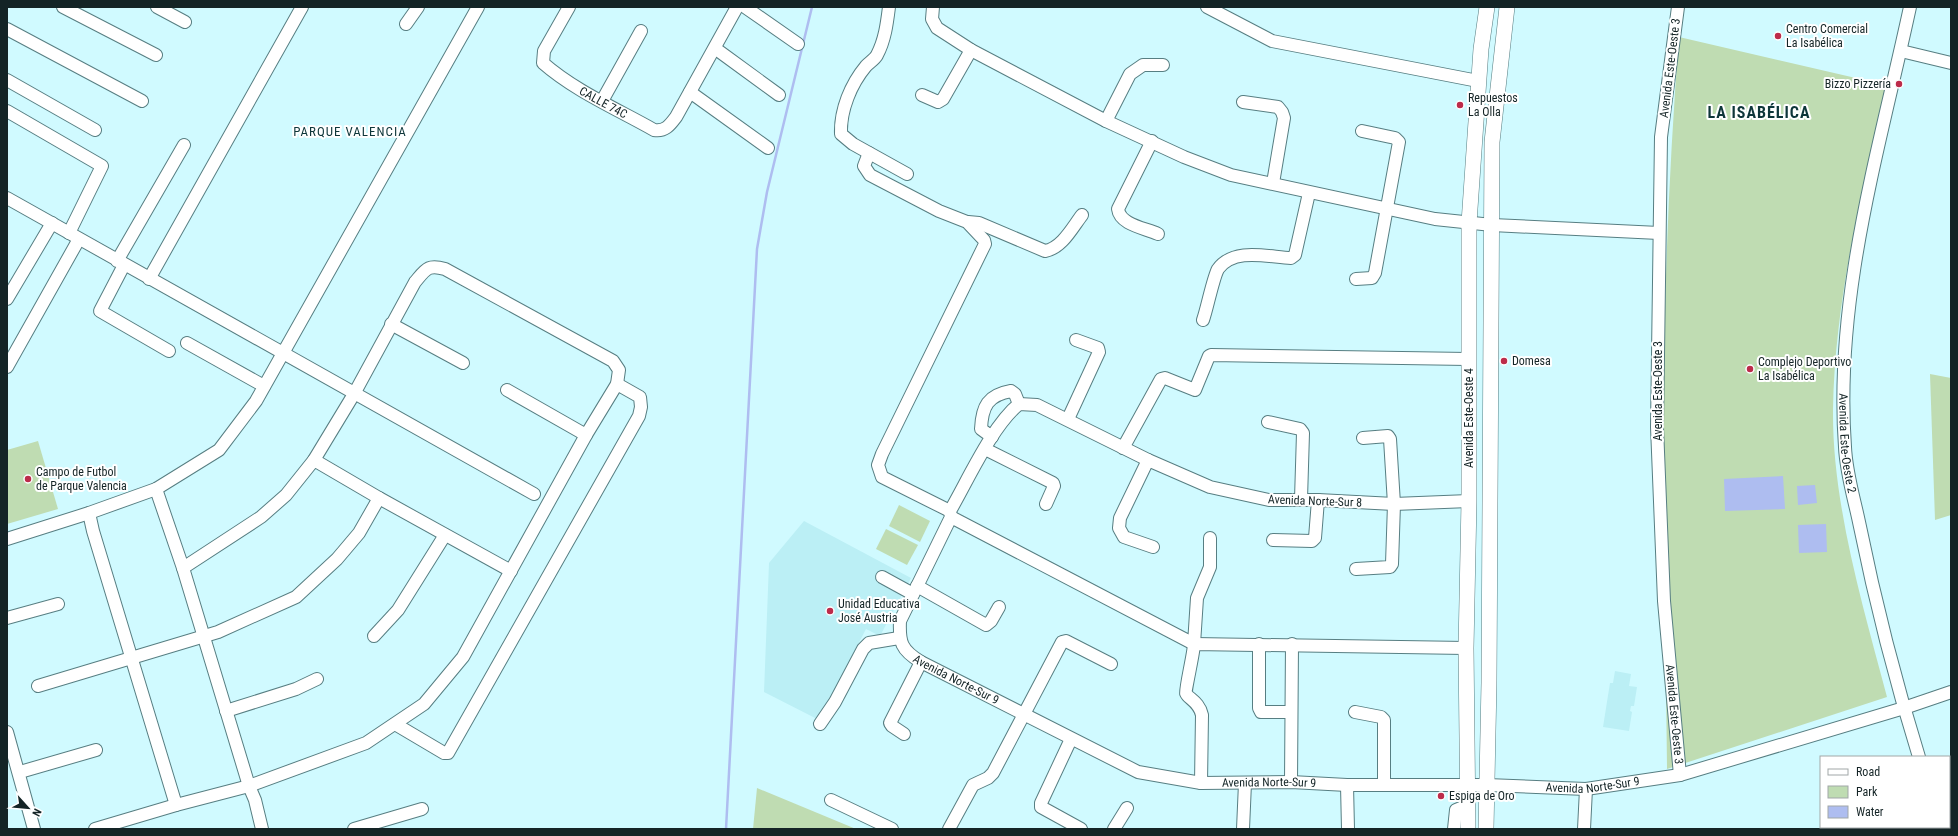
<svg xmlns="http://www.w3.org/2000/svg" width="1958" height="836" font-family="'Roboto Condensed',sans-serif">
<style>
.built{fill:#bbeff5}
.green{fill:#bfdcb2}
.water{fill:#aebdf0}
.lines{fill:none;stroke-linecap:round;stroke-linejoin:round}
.stream{stroke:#aebdf0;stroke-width:2.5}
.minor-casing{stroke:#577e82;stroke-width:14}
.major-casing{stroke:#577e82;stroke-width:16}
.minor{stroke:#fff;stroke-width:12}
.major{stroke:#fff;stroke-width:15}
.poi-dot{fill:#bc2b4a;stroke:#fff;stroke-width:1.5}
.labels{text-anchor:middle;stroke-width:4;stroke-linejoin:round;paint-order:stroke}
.poi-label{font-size:12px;fill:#142426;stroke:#fff;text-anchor:start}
.street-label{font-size:12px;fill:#142426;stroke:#fff}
.neighbourhood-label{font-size:13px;letter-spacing:1px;fill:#0e363a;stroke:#fff}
.district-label{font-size:16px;font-weight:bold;letter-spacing:1px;fill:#0e363a;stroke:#fff}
</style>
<rect width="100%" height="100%" fill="#d0faff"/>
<!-- built -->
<g class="built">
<path d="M804,521l107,57 -31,58 -14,-7 -47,91 -55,-28 5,-129z"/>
<path d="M1615,671l16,3 -2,12 8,1 -3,19h-3l-1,5 2,1 -3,19 -26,-4 7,-44h3z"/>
</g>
<!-- green -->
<g class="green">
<path d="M1679,37l207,48c-24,107 -51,213 -53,324 -1,95 30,197 54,288l-220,72c-1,-115 -4,-231 -4,-346 1,-129 6,-257 16,-386z"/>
<path d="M1930,374l21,4v137l-16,5z"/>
<path d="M38,441l20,68 -51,15v-74z"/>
<path d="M899,505l31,16 -10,21 -31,-16z"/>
<path d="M886,529l32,16 -11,20 -31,-16z"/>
<path d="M757,788l99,41h-103z"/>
</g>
<!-- water -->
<g class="water">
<path d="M1783,476l2,33 -60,2 -1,-32z"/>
<path d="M1815,485l2,18 -19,2 -1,-19z"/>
<path d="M1826,524l1,28 -28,1 -1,-28z"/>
</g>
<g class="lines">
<!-- stream -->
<path class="stream" d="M726,829l31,-580 10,-57 45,-185"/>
<!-- minor casing -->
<g class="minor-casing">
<g id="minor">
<path d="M63,7l93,48"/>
<path d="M157,7l28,15"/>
<path id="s1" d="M569,7l-25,44 -1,12c32,28 74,46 111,67 11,2 16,-5 22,-13l61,-110"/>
<path d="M745,7l53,37"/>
<path d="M889,7c-2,16 -4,33 -12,48 -2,4 -7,7 -11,11 -15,18 -26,44 -25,68l12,10 54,30"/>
<path d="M933,7l-1,12 5,9 34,22 135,71 78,36 47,18 204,44 57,6 167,8"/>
<path d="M1207,7l65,34 206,40"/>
<path id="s2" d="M1678,7l-17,130 -4,290 7,174 16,174"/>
<path id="s3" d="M1910,7c-31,144 -76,290 -65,440 1,25 9,51 14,75 16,79 36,158 60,235"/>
<path d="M406,24l12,-17"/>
<path d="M7,29l135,72"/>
<path d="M716,49l63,46"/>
<path d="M1901,51l50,12"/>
<path d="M7,80l88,50"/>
<path d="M690,92l78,56"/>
<path d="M922,95l16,7 5,-3 28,-49"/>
<path d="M602,101l39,-70"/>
<path d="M1243,102l35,5 4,5 2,6 -11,65"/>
<path d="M7,111l95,55 -33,67"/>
<path d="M1106,121l24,-47 13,-9h20"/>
<path d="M1152,141l-34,68c2,16 27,19 40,25"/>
<path d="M869,153l-5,13 6,9 69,36 28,11 17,18 1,4 -103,210 -4,11 4,12 68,34"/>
<path d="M7,198l527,296"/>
<path d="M968,222l11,1 66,28c17,-3 27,-23 37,-36"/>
<path d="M117,261l67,-116"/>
<path d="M124,265l-24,46 69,40"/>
<path d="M149,279l153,-272"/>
<path d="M1356,279l16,-1 3,-5 24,-131 -4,-4 -33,-7"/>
<path d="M7,299l45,-76"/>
<path d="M1203,320c4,-11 10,-42 15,-51 16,-22 50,-12 73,-11l4,-3 14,-62"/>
<path d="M391,324l72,39"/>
<path d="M187,343l77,43"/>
<path d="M7,367l72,-128"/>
<path d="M507,390l79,45"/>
<path d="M1068,419l31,-67 -1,-4 -22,-8"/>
<path d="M1268,422l32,7 3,4 -2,66"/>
<path d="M992,437l-11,-8c1,-23 7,-34 30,-38l4,3 4,10"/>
<path d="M1123,448l38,-69 4,-1 30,12 14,-34 2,-1 257,4"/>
<path d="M985,449l68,34 1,3 -8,18"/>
<path d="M1148,460l-28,58 -1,10 5,9 29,10"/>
<path d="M156,489l27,79 66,218 6,14 7,29"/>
<path id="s4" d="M1469,501l-75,3 -76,-4h-49l-59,-13 -62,-27 -111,-55 -18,-1c-27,22 -51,76 -69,107l1,6 -51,104c-1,21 1,29 21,41l217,110 63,11 90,-1 56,3h140l99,4 94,-14 224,-67 47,-16"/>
<path d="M89,513l4,18 83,274"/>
<path d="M951,517l243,127 3,-46 13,-31v-29"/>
<path d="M7,539l82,-26 67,-24 63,-39 37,-49 222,-394"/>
<path d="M1273,540l39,1 3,-3 3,-38"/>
<path d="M183,568l78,-51 25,-22 28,-35 65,38 132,73"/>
<path d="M1356,569l34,-2 2,-3 2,-60 -4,-65 -2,-3 -25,2"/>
<path d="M882,577l31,17"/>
<path d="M917,586l69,39 5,-4 8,-14"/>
<path d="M7,618l51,-14"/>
<path d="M374,636l24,-26 47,-75"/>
<path d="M1259,644v64l2,4h30"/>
<path d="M38,686l180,-54 78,-35 41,-38 22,-26 20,-35"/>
<path d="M226,711l70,-22 21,-10"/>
<path d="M1355,712l26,5 3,3v65"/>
<path d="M395,724l49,29h4l191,-337 2,-9 -1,-10 -23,-13"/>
<path d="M820,724l15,-22 28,-53 6,-6 30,-5"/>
<path d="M7,732l27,97"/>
<path d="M904,734l-12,-8 -2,-3 31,-61"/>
<path d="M1071,739l-30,64v4l40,22"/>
<path d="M20,772l76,-22"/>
<path d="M1291,782l1,-138"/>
<path d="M1201,783l1,-68c-3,-14 -14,-16 -16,-22 -1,-3 8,-41 8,-49l272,4"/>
<path d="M1347,785l1,44"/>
<path d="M831,800l61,29"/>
<path d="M95,829l81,-24 73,-19 117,-43 58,-39 39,-47 123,-222 31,-51 2,-14 -6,-9 -168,-92c-17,-5 -19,0 -30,13l-61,112 -40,66"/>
<path d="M354,829l68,-20"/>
<path d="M949,829l24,-44 15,-7 5,-5 69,-131 4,-1 45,23"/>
<path d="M1114,829l13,-21"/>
<path d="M1243,829l2,-46"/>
<path d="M1454,829l2,-19 12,-5"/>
<path d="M1584,829l2,-40"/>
<path d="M1858,829l5,-2"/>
</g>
</g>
<!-- major casing -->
<g class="major-casing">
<g id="major">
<path d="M1468,829l-2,-181 3,-147v-278l12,-174 6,-42"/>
<path d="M1486,829l3,-146 3,-541 15,-135"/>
</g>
</g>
<!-- minor -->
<use href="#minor" class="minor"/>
<!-- major -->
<use href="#major" class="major"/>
</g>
<!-- markers -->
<g class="poi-dot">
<circle cx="1778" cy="36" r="4"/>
<circle cx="1899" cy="84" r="4"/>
<circle cx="1460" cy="105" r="4"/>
<circle cx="1504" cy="361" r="4"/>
<circle cx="1750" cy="369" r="4"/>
<circle cx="28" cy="479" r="4"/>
<circle cx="830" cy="611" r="4"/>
<circle cx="1441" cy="796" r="4"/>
</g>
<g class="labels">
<!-- poi labels -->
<g class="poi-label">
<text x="1786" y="33">Centro Comercial<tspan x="1786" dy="14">La Isabélica</tspan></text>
<text x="1891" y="88" text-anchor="end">Bizzo Pizzería</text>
<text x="1468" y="102">Repuestos<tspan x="1468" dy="14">La Olla</tspan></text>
<text x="1512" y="365">Domesa</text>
<text x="1758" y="366">Complejo Deportivo<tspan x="1758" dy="14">La Isabélica</tspan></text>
<text x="36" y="476">Campo de Futbol<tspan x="36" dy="14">de Parque Valencia</tspan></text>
<text x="838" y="608">Unidad Educativa<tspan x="838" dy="14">José Austria</tspan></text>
<text x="1449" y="800">Espiga de Oro</text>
</g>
<!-- street labels -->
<g class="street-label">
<text transform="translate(1670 68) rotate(-83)" y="4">Avenida Este-Oeste 3</text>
<text dy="4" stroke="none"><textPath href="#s1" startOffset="135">CALLE 74C</textPath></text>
<text transform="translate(1658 391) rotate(-90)" y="4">Avenida Este-Oeste 3</text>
<text transform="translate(1469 418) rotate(-90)" y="4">Avenida Este-Oeste 4</text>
<text dy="4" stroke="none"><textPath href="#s3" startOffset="443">Avenida Este-Oeste 2</textPath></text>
<text transform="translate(1315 501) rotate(2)" y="4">Avenida Norte-Sur 8</text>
<text dy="4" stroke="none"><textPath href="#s4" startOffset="809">Avenida Norte-Sur 9</textPath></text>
<text dy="4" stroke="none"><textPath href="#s2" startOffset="709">Avenida Este-Oeste 3</textPath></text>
<text dy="4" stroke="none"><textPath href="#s4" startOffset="1145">Avenida Norte-Sur 9</textPath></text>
<text dy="4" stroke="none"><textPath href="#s4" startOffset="1469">Avenida Norte-Sur 9</textPath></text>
</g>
<!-- neighbourhood labels -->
<g class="neighbourhood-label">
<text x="350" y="136">PARQUE VALENCIA</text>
</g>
<!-- district labels -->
<g class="district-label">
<text x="1759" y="118">LA ISABÉLICA</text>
</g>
</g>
<!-- border -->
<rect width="1958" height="836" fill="none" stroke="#142426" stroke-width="16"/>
<!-- legend -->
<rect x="1820" y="756" width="130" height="72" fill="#ffffff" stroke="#a1a7a8"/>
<rect x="1828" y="769" width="20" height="6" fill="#ffffff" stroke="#a1a7a8"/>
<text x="1856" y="776" font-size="12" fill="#142426">Road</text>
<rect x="1828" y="786" width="20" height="12" fill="#bfdcb2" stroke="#a1a7a8"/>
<text x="1856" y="796" font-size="12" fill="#142426">Park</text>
<rect x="1828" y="806" width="20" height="12" fill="#aebdf0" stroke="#a1a7a8"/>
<text x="1856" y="816" font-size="12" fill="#142426">Water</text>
<!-- north arrow -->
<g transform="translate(28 808) rotate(117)" stroke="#ffffff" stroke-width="3" paint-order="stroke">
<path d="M0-3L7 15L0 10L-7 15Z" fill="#142426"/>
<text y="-6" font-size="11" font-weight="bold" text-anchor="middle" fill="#142426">N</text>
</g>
</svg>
